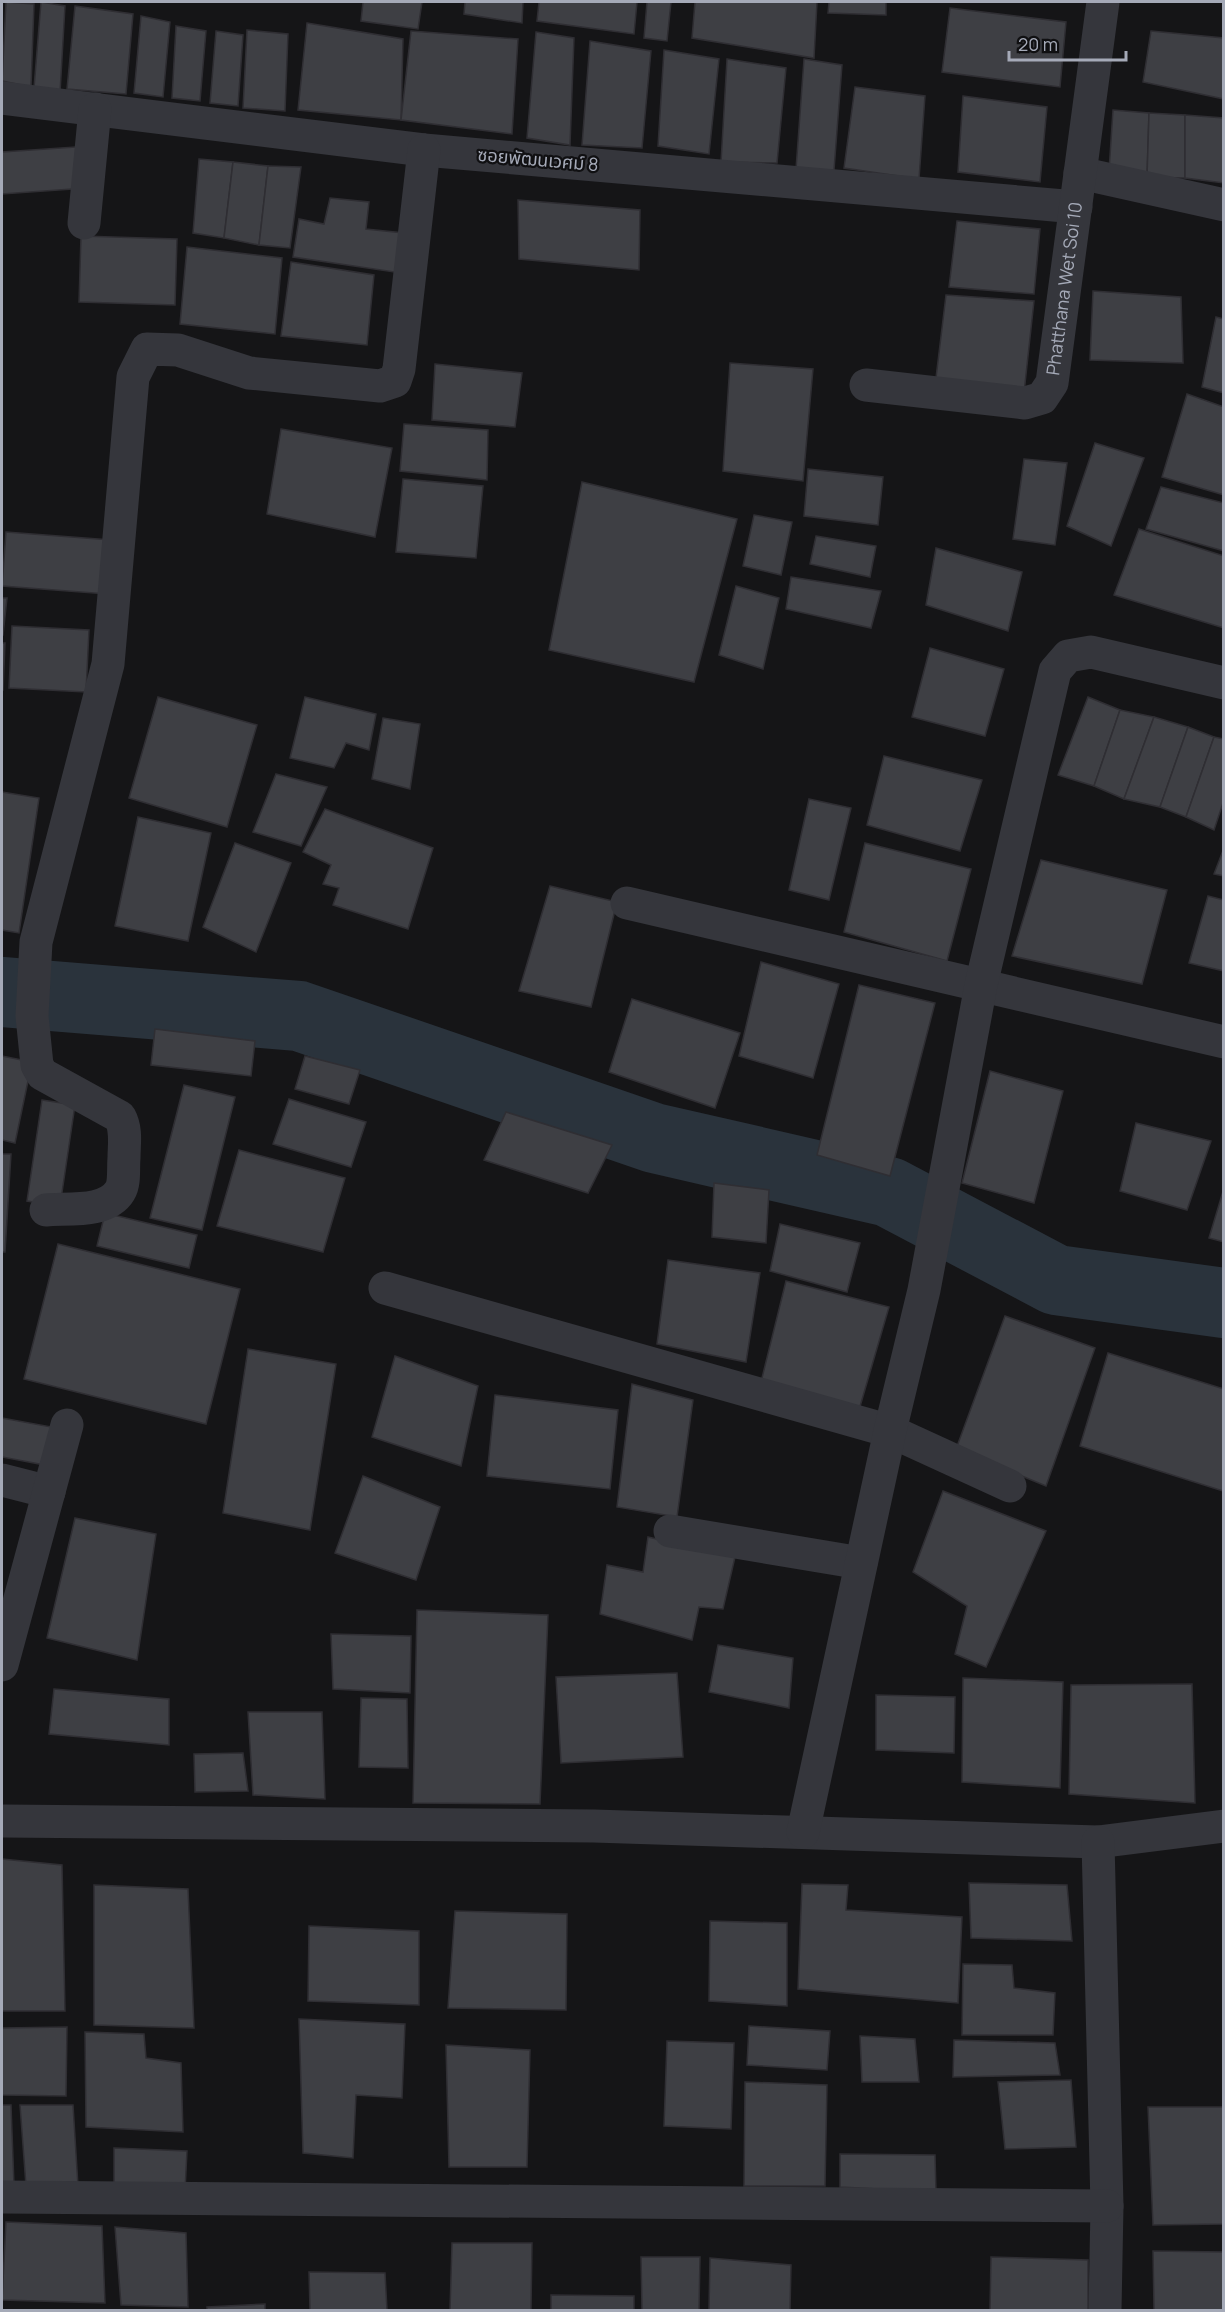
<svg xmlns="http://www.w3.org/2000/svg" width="1225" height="2312" font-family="Manrope,'Noto Sans Thai',sans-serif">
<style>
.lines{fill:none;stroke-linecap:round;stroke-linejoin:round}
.river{stroke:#2a333c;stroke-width:70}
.building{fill:#3e3f44;stroke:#2f2e33;stroke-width:1.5}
.minor{stroke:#35363c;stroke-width:33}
.labels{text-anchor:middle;stroke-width:4.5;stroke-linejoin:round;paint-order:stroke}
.street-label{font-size:18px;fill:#a5aab8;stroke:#101012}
</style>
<rect width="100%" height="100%" fill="#151517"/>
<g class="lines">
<!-- river -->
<path class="river" d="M2,992l297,24 355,122 235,54 167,88 168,23"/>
</g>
<!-- building -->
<g class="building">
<path d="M6,2l28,2 -3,83 -29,-6z"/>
<path d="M41,2l24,4 -5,87 -26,-5z"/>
<path d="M363,2h59l-4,27 -57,-8z"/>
<path d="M465,2h58l-1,21 -58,-9z"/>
<path d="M539,2h98l-3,32 -97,-13z"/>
<path d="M647,2h24l-4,39 -23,-3z"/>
<path d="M695,2h122l-3,56 -122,-20z"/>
<path d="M829,2h57v13l-58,-2z"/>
<path d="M75,6l58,8 -7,80 -59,-5z"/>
<path d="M950,8l116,14 -6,65 -118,-15z"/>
<path d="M141,16l29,6 -7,75 -29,-4z"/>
<path d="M307,23l96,16 -2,81 -103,-10z"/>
<path d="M176,26l30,5 -6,70 -28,-3z"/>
<path d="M247,30l41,4 -3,77 -42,-3z"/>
<path d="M216,31l27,4 -5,71 -28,-3z"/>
<path d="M411,31l107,8 -6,95 -111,-14z"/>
<path d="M1151,31l73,7v61l-81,-17z"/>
<path d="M536,32l38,6 -4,107 -43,-7z"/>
<path d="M590,41l61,10 -9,97 -60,-3z"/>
<path d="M664,50l55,9 -10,95 -51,-8z"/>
<path d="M727,59l59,9 -9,95 -56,-1z"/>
<path d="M804,59l38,6 -8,105 -38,-1z"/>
<path d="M855,87l70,9 -6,83 -75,-11z"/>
<path d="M963,96l84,11 -7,75 -82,-10z"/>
<path d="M1113,110l36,3 -2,64 -38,-6z"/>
<path d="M1149,113l36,2v63l-38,-1z"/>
<path d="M1185,115l39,3v65l-39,-5z"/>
<path d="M105,145l-4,42 -99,7v-42z"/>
<path d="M199,159l34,3 -9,76 -31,-5z"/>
<path d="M233,162l35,4 -9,79 -35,-7z"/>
<path d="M268,166l33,1 -11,81 -31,-3z"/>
<path d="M330,198l39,4 -3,27 38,4 -3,40 -108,-16 6,-38 25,5z"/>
<path d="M518,200l122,10 -1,60 -120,-11z"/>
<path d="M957,221l83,8 -6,65 -85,-7z"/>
<path d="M81,236l96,3 -2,66 -96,-3z"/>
<path d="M187,247l95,11 -7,76 -95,-10z"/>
<path d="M291,262l83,13 -7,70 -86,-9z"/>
<path d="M1093,291l88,6 2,66 -93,-3z"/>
<path d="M946,295l88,6 -10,92 -89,-7z"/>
<path d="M1216,317l8,2v74l-22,-6z"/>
<path d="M730,363l83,6 -10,112 -80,-10z"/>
<path d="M435,364l87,9 -7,54 -83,-7z"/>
<path d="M1187,394l37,13v88l-62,-18z"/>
<path d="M404,424l84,6 -1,50 -87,-9z"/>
<path d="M281,429l111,19 -17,89 -108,-23z"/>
<path d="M1095,443l49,15 -33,88 -44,-20z"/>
<path d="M1024,459l43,4 -12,82 -42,-6z"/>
<path d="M808,469l75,8 -5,48 -74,-9z"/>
<path d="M403,479l80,7 -7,72 -80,-6z"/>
<path d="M582,482l155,37 -43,163 -145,-32z"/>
<path d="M1161,487l63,16v48l-78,-22z"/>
<path d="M754,515l38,7 -11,53 -38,-9z"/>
<path d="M1139,529l85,27v72l-110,-33z"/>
<path d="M6,532l105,8 -4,54 -105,-8z"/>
<path d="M816,536l60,10 -6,31 -60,-13z"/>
<path d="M936,548l86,24 -14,59 -82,-26z"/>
<path d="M791,577l90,14 -10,37 -85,-19z"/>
<path d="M736,586l43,12 -16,71 -44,-14z"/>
<path d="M2,598h5l-4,37h-1z"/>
<path d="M12,626l77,4 -3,62 -77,-4z"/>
<path d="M2,643h3l-2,47h-1z"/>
<path d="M930,648l74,21 -19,67 -73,-19z"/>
<path d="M158,697l99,28 -30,102 -98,-29z"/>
<path d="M305,697l71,17 -7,36 -23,-7 -12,25 -44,-10z"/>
<path d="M1088,697l32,13 -26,76 -36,-11z"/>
<path d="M1120,710l34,7 -30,82 -30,-13z"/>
<path d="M1154,717l34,10 -28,80 -36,-8z"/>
<path d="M383,718l37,6 -10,65 -38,-10z"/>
<path d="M1188,727l26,10 -28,80 -26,-10z"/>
<path d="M1214,737l10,2v61l-10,30 -28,-13z"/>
<path d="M884,756l98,24 -22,71 -93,-26z"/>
<path d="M276,774l51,13 -26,59 -48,-14z"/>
<path d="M2,792l37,6 -20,135 -17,-3z"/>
<path d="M809,799l42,9 -22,92 -40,-10z"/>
<path d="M325,809l108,39 -25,81 -75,-24 6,-17 -16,-4 8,-19 -28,-13z"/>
<path d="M138,817l73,16 -23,108 -73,-15z"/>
<path d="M235,843l56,20 -35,89 -53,-25z"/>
<path d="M865,843l106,26 -24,92 -103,-29z"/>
<path d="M1224,848v28l-10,-2z"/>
<path d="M1041,860l126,30 -25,94 -130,-28z"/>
<path d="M550,886l67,16 -26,105 -72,-16z"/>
<path d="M1208,896l16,4v71l-35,-8z"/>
<path d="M761,962l78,22 -26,94 -74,-22z"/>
<path d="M859,985l76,18 -45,173 -73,-21z"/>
<path d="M632,999l108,34 -25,75 -106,-36z"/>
<path d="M155,1029l100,12 -4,35 -100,-11z"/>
<path d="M2,1056l30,6 -17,81 -13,-3z"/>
<path d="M305,1056l55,14 -11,34 -54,-15z"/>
<path d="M990,1071l73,20 -29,112 -72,-20z"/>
<path d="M184,1085l51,12 -33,133 -52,-12z"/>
<path d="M289,1099l77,23 -15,45 -78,-23z"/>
<path d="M42,1100l33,5 -15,101 -33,-5z"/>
<path d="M506,1112l106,33 -24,48 -104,-33z"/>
<path d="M1136,1123l75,18 -24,69 -67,-19z"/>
<path d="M239,1150l106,28 -22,74 -106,-26z"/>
<path d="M2,1154h9l-6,98h-3z"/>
<path d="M714,1183l55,7 -3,53 -54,-6z"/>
<path d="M1224,1188v54l-15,-4z"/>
<path d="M105,1213l92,22 -8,33 -92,-22z"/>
<path d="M780,1224l80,19 -13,49 -77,-21z"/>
<path d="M58,1244l182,45 -34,135 -182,-45z"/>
<path d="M668,1260l92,13 -14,89 -89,-18z"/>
<path d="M786,1281l103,26 -30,103 -98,-28z"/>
<path d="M1005,1316l90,32 -49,138 -90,-37z"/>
<path d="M248,1349l88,15 -26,166 -87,-17z"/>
<path d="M1108,1353l116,36 -1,102 -143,-45z"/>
<path d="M395,1356l83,30 -17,80 -89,-29z"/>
<path d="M632,1384l61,16 -16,117 -60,-10z"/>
<path d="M495,1395l123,15 -8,79 -123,-13z"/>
<path d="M2,1418l55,10 -7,38 -48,-9z"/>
<path d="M363,1476l77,31 -24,73 -81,-27z"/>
<path d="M943,1491l103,40 -60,136 -31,-13 12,-48 -54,-34z"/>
<path d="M75,1518l81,16 -19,126 -90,-22z"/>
<path d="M648,1537l87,20 -12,52 -24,-2 -7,33 -92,-26 7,-49 36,7z"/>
<path d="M417,1610l131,5 -8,189 -127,-1z"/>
<path d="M331,1634l80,2 -1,57 -77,-4z"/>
<path d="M718,1645l75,13 -4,50 -80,-16z"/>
<path d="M677,1673l6,84 -122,6 -5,-86z"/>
<path d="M963,1678l100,4 -3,106 -98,-6z"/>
<path d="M1192,1684l3,119 -126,-9 2,-109z"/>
<path d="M54,1689l115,10v46l-120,-11z"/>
<path d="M876,1695l79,2 -1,56 -78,-3z"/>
<path d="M361,1698l46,1 1,69 -49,-1z"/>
<path d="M248,1712h74l3,87 -72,-4z"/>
<path d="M243,1753l5,38 -53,1 -1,-38z"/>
<path d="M2,1859l60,6 3,146h-63z"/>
<path d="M969,1883l98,2 5,56 -101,-3z"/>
<path d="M802,1884l46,1 -2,25 116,7 -4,86 -160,-14z"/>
<path d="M94,1885l94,4 6,139 -100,-3z"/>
<path d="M455,1911l112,3 -1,96 -118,-2z"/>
<path d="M710,1921l77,2v83l-78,-5z"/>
<path d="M309,1926l110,5v74l-111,-4z"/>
<path d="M963,1964l49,1 2,23 41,5 -2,42h-91z"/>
<path d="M299,2019l106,5 -3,74 -46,-3 -3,63 -50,-5z"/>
<path d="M749,2026l81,5 -3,39 -80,-5z"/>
<path d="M67,2027l-1,69 -64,-1v-67z"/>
<path d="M85,2032l59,2 2,24 35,5 2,69 -97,-5z"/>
<path d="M860,2036l55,3 4,43h-57z"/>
<path d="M954,2040l101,3 5,32 -107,2z"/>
<path d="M667,2041l67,2 -3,86 -67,-3z"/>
<path d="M446,2045l84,5 -3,117h-78z"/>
<path d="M1071,2080l5,67 -71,2 -7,-67z"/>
<path d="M745,2082l82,3 -2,101h-81z"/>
<path d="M2,2105h9l3,80h-12z"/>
<path d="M20,2105h53l5,81h-52z"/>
<path d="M1148,2107h76v117l-71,1z"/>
<path d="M114,2148l73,3 -2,40 -71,-2z"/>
<path d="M840,2154l95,1 1,37 -96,-5z"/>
<path d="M6,2222l96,4 3,77 -103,-3z"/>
<path d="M115,2227l71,6 2,74 -67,-2z"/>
<path d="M452,2243h80l-1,67h-81z"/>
<path d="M1153,2251l71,1v58h-70z"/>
<path d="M641,2257h59l-1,53h-57z"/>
<path d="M991,2257l97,3v50h-98z"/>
<path d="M710,2258l81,7 -1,45h-81z"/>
<path d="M309,2272l76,1 2,37h-77z"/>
<path d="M551,2295l83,1v14h-83z"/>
<path d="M265,2304v6h-58v-3z"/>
</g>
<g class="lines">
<!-- minor -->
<g class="minor">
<path d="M2,98l422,52 652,57"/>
<path d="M1080,173l144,32"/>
<path d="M84,223l11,-114"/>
<path id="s1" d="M866,385l159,18 17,-5 10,-15 51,-381"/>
<path d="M627,903l597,139"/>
<path d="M46,1210c22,-2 61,3 74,-19 5,-8 3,-23 4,-33 0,-14 3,-28 -4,-41l-78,-43 -5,-9 -5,-49 4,-74 72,-278 25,-287 14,-28 31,1 71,23 131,13 15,-5 4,-12 25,-219"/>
<path d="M385,1288l505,143 120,55"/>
<path d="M2,1480l47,12"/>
<path d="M670,1531l191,32"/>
<path d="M2,1665l65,-240"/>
<path d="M2,1821l592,5 504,16 126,-16"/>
<path d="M803,1832l87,-401 34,-141 57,-305 74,-314 13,-15 23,-4 133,31"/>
<path d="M1098,1842l9,364 -2,104"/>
<path d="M2,2197l1105,9"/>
</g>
</g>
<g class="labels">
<!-- street labels -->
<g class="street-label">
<text transform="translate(538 160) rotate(5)" y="6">ซอยพัฒนเวศม์ 8</text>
<text dy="6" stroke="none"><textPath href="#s1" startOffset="291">Phatthana Wet Soi 10</textPath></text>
</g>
</g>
<!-- border -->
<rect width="1225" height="2312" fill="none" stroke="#a5aab8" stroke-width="6"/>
<!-- scale -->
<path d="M1009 51v9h117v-9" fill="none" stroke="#a5aab8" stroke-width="3"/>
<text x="1018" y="51" font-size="18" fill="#a5aab8" stroke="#101012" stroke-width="4.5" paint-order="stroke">20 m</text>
</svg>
